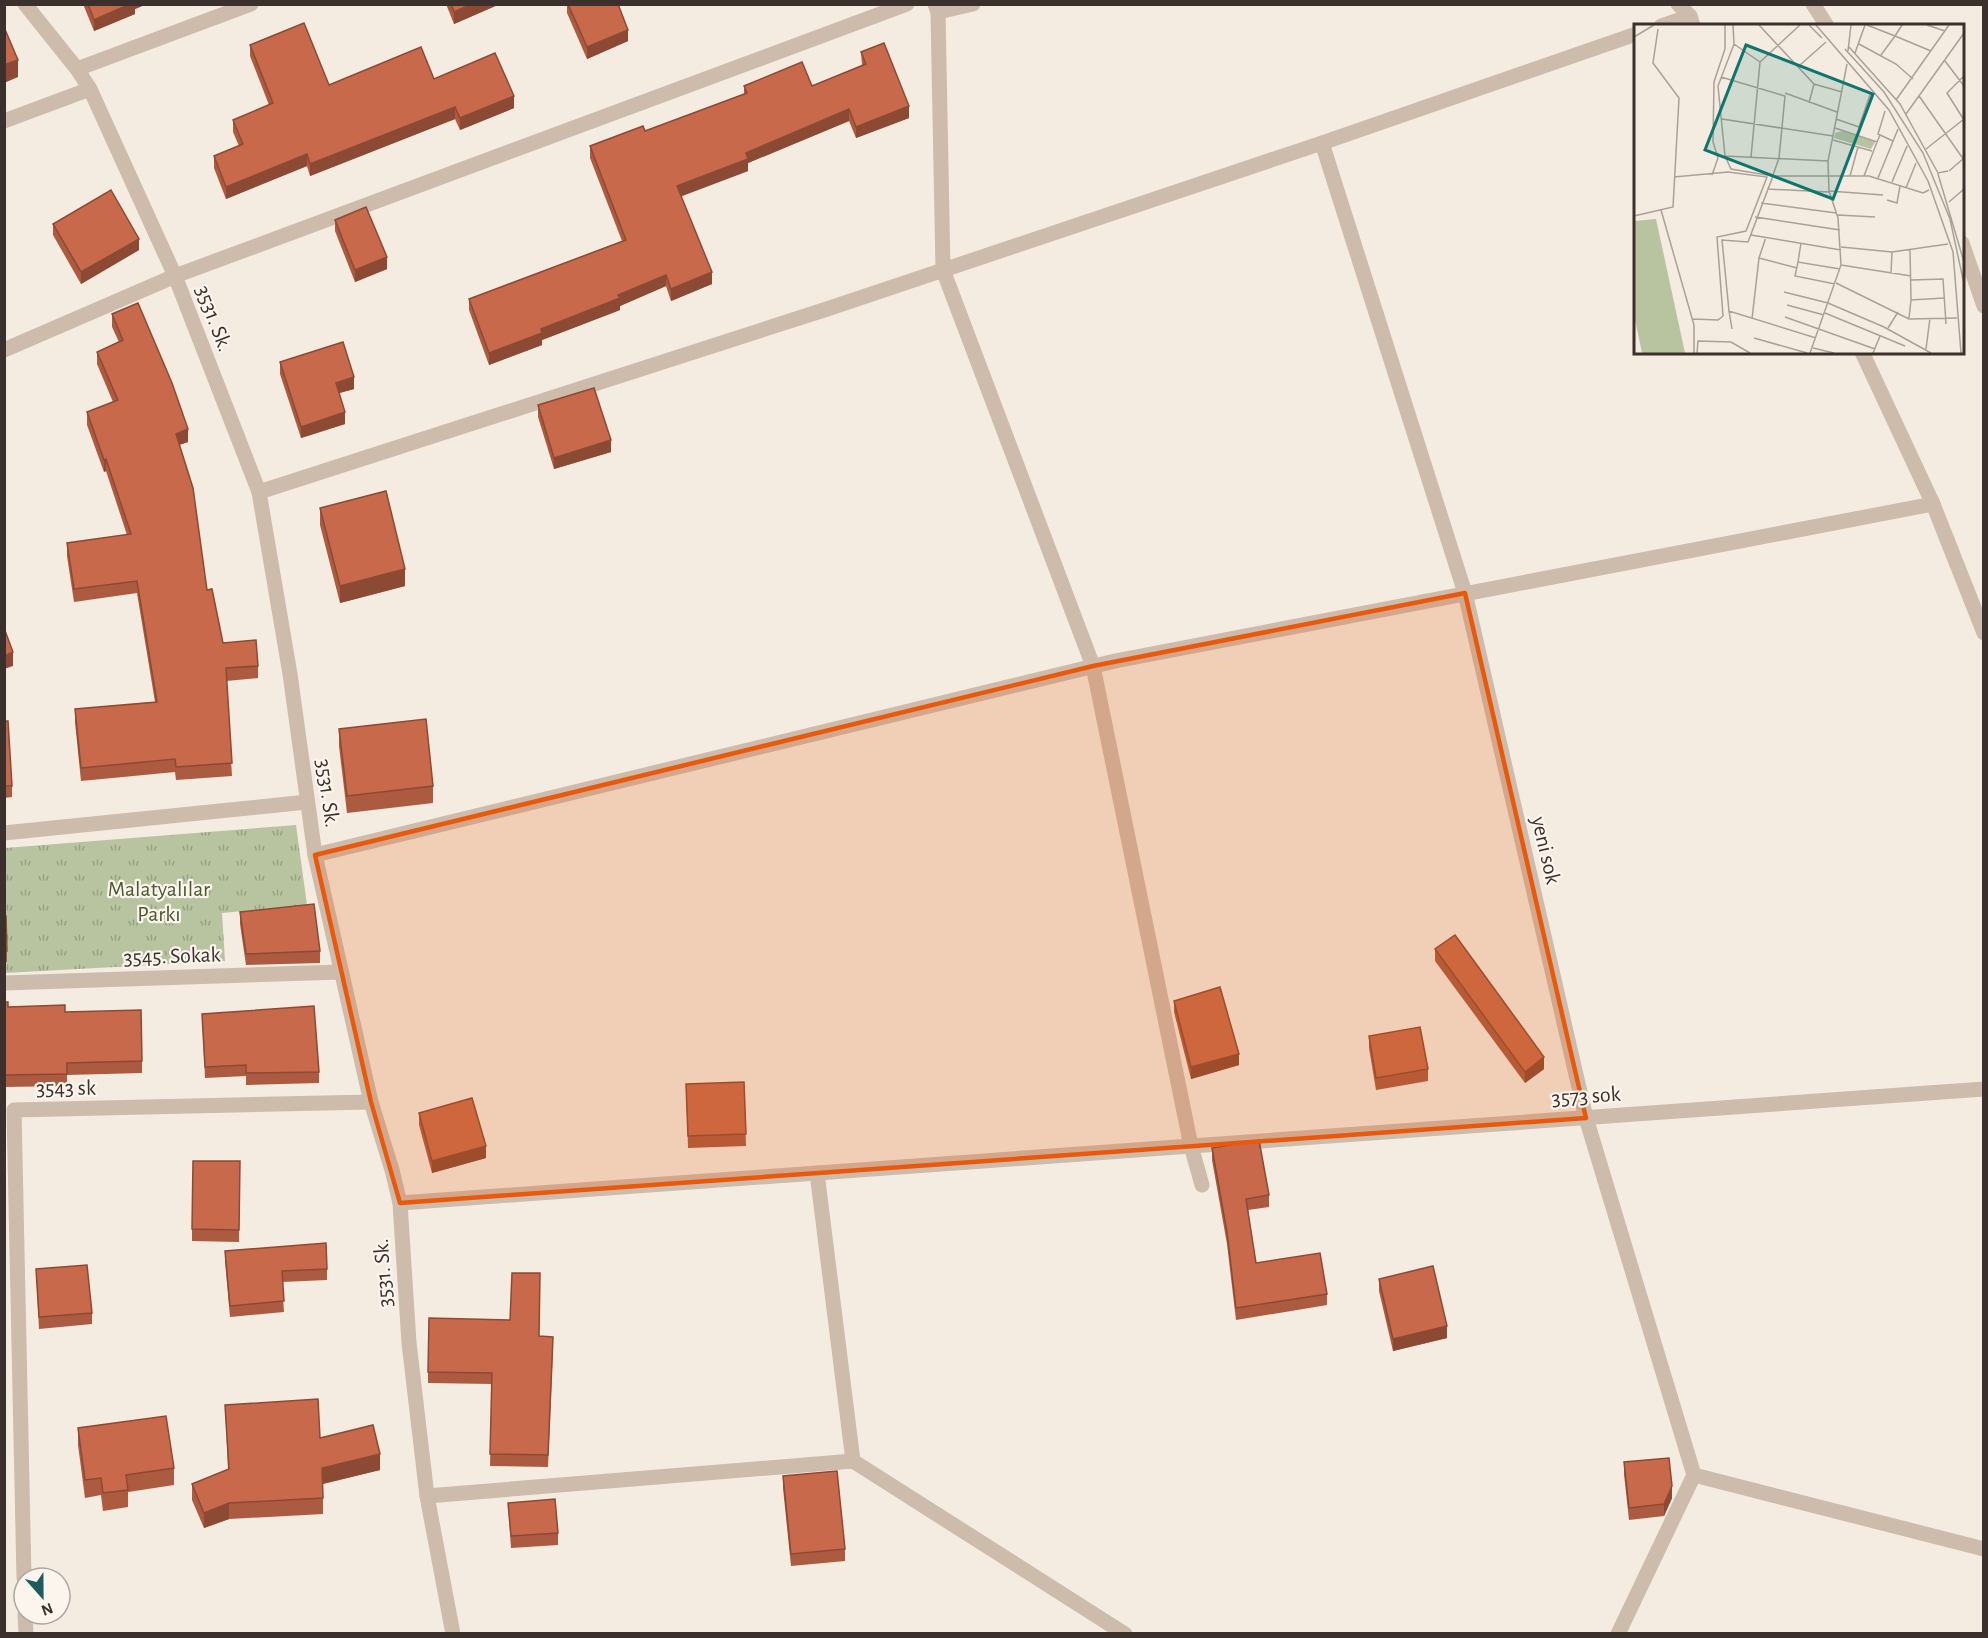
<svg xmlns="http://www.w3.org/2000/svg" width="1988" height="1638" font-family="'Alegreya Sans',sans-serif">
<style>
.park{fill:url(#park-tufts)}
.lines{fill:none;stroke-linecap:round;stroke-linejoin:round}
.minor{stroke:#cdbbac;stroke-width:15}
.tertiary{stroke:#cdbbac;stroke-width:15}
.wall{fill:#ac5a40}
.shaded-wall{fill:#8c4a34}
.building{fill:#c8694b;stroke:#8c4a34;stroke-width:1.5}
.marked{fill:#e8590c;fill-opacity:0.2;stroke:#e8590c;stroke-width:4.5;stroke-linejoin:round}
.labels{text-anchor:middle;stroke-width:4.5;stroke-linejoin:round;paint-order:stroke}
.street-label{font-size:22px;fill:#3b302b;stroke:#fbf5ee}
.park-label{font-size:22px;fill:#4a5a2e;stroke:#fbf5ee}
.inset-road{fill:none;stroke:#aaa098;stroke-width:1.5}
.view{fill:#0f766e;fill-opacity:0.15;stroke:#0f766e;stroke-width:3}
.inset-edge{fill:none;stroke:#3b302b;stroke-width:3}
</style>
<defs>
<pattern id="park-tufts" width="24" height="20" patternUnits="userSpaceOnUse" patternTransform="scale(1.5)"><rect width="24" height="20" fill="#b8c4a0"/><path d="M3 7l-1-3M5 7V3M7 7l1-3M15 17l-1-3M17 17v-4M19 17l1-3" fill="none" stroke="#97a083"/></pattern>
</defs>
<rect width="100%" height="100%" fill="#f4ebe1"/>
<!-- park -->
<path class="park" d="M296,825l11,80 -85,8 3,48 -220,12v-125z"/>
<g class="lines">
<!-- minor -->
<g class="minor">
<path d="M935,4l3,8 35,-8"/>
<path d="M1678,4l12,12 3,10"/>
<path d="M1813,4l14,22"/>
<path d="M938,12l5,258 150,396 98,480 793,-57"/>
<path d="M1661,26l29,-10"/>
<path d="M77,69l174,-65"/>
<path d="M4,121l86,-32"/>
<path d="M1322,143l143,450 121,525 108,357 290,74"/>
<path d="M1962,243l22,63"/>
<path d="M4,350l171,-74 732,-272"/>
<path d="M1862,352l71,152 51,129"/>
<path d="M259,492l568,-183 495,-166 314,-109"/>
<path d="M4,833l303,-31"/>
<path d="M315,855l800,-194 818,-157"/>
<path d="M4,983l337,-11"/>
<path d="M817,1173l36,288"/>
<path d="M400,1203l791,-57 11,39"/>
<path d="M427,1496l426,-35 272,173"/>
<path d="M24,1578l-10,-468 357,-8"/>
<path d="M25,1614l1,20"/>
<path d="M1618,1634l76,-159"/>
</g>
<!-- tertiary -->
<path class="tertiary" d="M25,4l52,65 13,20 85,187 84,216 31,182 25,181 56,247 21,68 8,33 9,140 18,153 26,138"/>
</g>
<!-- wall -->
<g class="wall">
<path d="M83,4h64l-12,5v5l-41,17z"/>
<path d="M446,4h54l-46,20z"/>
<path d="M567,4h51l10,37 -41,18 -20,-46z"/>
<path d="M250,45l79,40 105,-6 80,29 -54,22 -5,-11 -145,57 -3,-10 -81,33 -12,-31v-12l25,-10 -6,-14v-12l36,-15 -19,-49z"/>
<path d="M861,52l48,66 -53,20 -7,-17 -101,42v8l-67,25 31,88 -41,17 -5,-15 -46,20v4l-78,30v5l-53,20 -20,-55v-11l153,-58 -32,-83v-12l55,-15 99,-37v-8h68l50,-21z"/>
<path d="M335,220l52,49 -32,13 -20,-51z"/>
<path d="M53,224l86,26 -58,34 -28,-49z"/>
<path d="M112,314l76,128 -9,3 28,145 16,53 35,23v12l-32,3 6,95 -56,4 -1,-8 -94,9 -6,-59v-13l80,-7 -18,-109 -63,9 -7,-46v-13l60,-8 -21,-64 -2,1 -17,-47v-13l26,-10 -16,-38v-12l22,-10 -7,-15z"/>
<path d="M280,362l74,27 -15,4 6,31 -44,14 -21,-64z"/>
<path d="M538,405l73,47 -57,17 -16,-52z"/>
<path d="M320,508l85,78 -65,17 -20,-78z"/>
<path d="M4,721l8,65v11l-8,1z"/>
<path d="M339,729l94,57v17l-86,10 -8,-67z"/>
<path d="M240,912l80,39v12l-74,2 -6,-41z"/>
<path d="M4,916l3,35v11h-3z"/>
<path d="M1435,949l109,120 -19,14 -90,-122z"/>
<path d="M1174,1001l65,64 -48,14 -17,-67z"/>
<path d="M4,1002l4,5 57,5 77,49v12l-75,2v11l-63,1z"/>
<path d="M202,1014l117,58v11l-73,2v-9l-41,2z"/>
<path d="M1369,1036l59,33v12l-52,9 -7,-42z"/>
<path d="M744,1082l2,64 -58,2 -2,-64z"/>
<path d="M419,1113l67,45 -54,15 -13,-48z"/>
<path d="M1212,1148l57,47v12l-21,3 8,53 71,31v11l-91,15 -9,-76 -15,-84z"/>
<path d="M240,1161l-1,81 -47,-1v-12z"/>
<path d="M225,1251l102,18v11l-45,2 2,30 -54,5 -5,-56z"/>
<path d="M36,1269l56,44v11l-53,5z"/>
<path d="M1379,1279l68,59 -54,13 -14,-60z"/>
<path d="M539,1336l14,12 -5,119 -58,-1 2,-82 -64,-1v-11z"/>
<path d="M225,1405l95,33 60,32 -57,14v30l-94,5 -25,9 -12,-28v-16l36,-15z"/>
<path d="M78,1428l96,40v17l-46,7v15l-25,4 -2,-16 -16,3 -7,-53z"/>
<path d="M1624,1462l48,36 -8,18 -35,4 -5,-46z"/>
<path d="M783,1476l62,73v12l-54,5 -8,-78z"/>
<path d="M508,1503l50,30v12l-47,3z"/>
</g>
<!-- shaded-wall -->
<g class="shaded-wall">
<path d="M130,4h17l-12,5v5l-41,17v-11z"/>
<path d="M472,4h28l-46,20v-12z"/>
<path d="M628,30v11l-41,18v-12z"/>
<path d="M18,60v17l-14,6v-18z"/>
<path d="M514,96v12l-54,22v-12z"/>
<path d="M909,106v12l-53,20v-11z"/>
<path d="M455,107v12l-145,57v-12z"/>
<path d="M849,109v12l-101,42v8l-71,27v-12l69,-33z"/>
<path d="M307,154v12l-81,33v-12z"/>
<path d="M139,239v11l-58,34v-12z"/>
<path d="M387,257v12l-32,13v-12z"/>
<path d="M712,272v12l-41,17v-12z"/>
<path d="M666,275v11l-46,20v4l-78,30v5l-53,20v-12l52,-24z"/>
<path d="M354,377v12l-18,5v-11z"/>
<path d="M345,412v12l-44,14v-11z"/>
<path d="M188,429v13l-12,4v-12z"/>
<path d="M611,440v12l-57,17v-11z"/>
<path d="M106,459v12l-2,1v-12z"/>
<path d="M405,569v17l-65,17v-17z"/>
<path d="M13,652v14l-9,3v-13z"/>
<path d="M1239,1054v11l-48,14v-12z"/>
<path d="M1544,1057v12l-19,14v-11z"/>
<path d="M486,1146v12l-54,15v-12z"/>
<path d="M1447,1326v12l-54,13v-12z"/>
<path d="M380,1454v16l-58,14v-16z"/>
<path d="M1672,1486v12l-8,18v-12z"/>
<path d="M229,1503v16l-25,9v-15z"/>
</g>
<!-- building -->
<g class="building">
<path d="M88,4h42l-36,16z"/>
<path d="M451,4h21l-18,8z"/>
<path d="M568,4h50l10,26 -41,17z"/>
<path d="M304,23l25,62 92,-38 13,32 61,-26 19,43 -54,22 -5,-11 -145,57 -3,-10 -81,33 -12,-31 29,-12 -10,-24 40,-17 -23,-58z"/>
<path d="M4,27l14,33 -14,5z"/>
<path d="M884,43l25,63 -53,21 -7,-18 -103,44 2,6 -71,27 35,86 -41,17 -5,-14 -48,20 2,3 -79,31 1,4 -53,20 -20,-54 157,-59 -36,-94 53,-20 2,5 102,-38 -3,-7 58,-24 10,24 54,-22 -5,-12z"/>
<path d="M111,190l28,49 -58,33 -28,-48z"/>
<path d="M366,207l21,50 -32,13 -20,-50z"/>
<path d="M138,303l34,80 16,46 -12,5 17,54 14,102 5,-1 11,54 33,-3 2,26 -32,2 6,95 -56,4 -1,-8 -94,9 -6,-59 82,-7 -20,-121 -63,8 -7,-46 64,-9 -25,-75 -2,1 -17,-48 31,-12 -21,-48 26,-12 -11,-26z"/>
<path d="M343,342l11,35 -18,6 9,29 -44,15 -21,-65z"/>
<path d="M594,388l17,52 -57,18 -16,-53z"/>
<path d="M386,491l19,78 -65,17 -20,-78z"/>
<path d="M4,628l9,24 -9,4z"/>
<path d="M426,719l7,67 -86,10 -8,-67z"/>
<path d="M4,721h4l4,65h-8z"/>
<path d="M314,904l6,47 -74,3 -6,-42z"/>
<path d="M4,916h2l1,35h-3z"/>
<path d="M1455,935l89,122 -19,15 -90,-123z"/>
<path d="M1220,987l19,67 -48,13 -17,-66z"/>
<path d="M4,1002h4v5l57,-2v7l76,-2 1,51 -75,2v11l-63,1z"/>
<path d="M314,1006l5,66 -73,1v-8l-41,2 -3,-53z"/>
<path d="M1420,1027l8,42 -52,9 -7,-42z"/>
<path d="M744,1082l2,52 -58,2 -2,-52z"/>
<path d="M472,1098l14,48 -54,15 -13,-48z"/>
<path d="M1259,1140l10,55 -23,4 10,64 64,-10 7,41 -91,14 -9,-76 -15,-84z"/>
<path d="M193,1161h47l-1,69 -47,-1z"/>
<path d="M326,1243l1,26 -45,2 2,30 -54,5 -5,-55z"/>
<path d="M87,1265l5,48 -53,4 -3,-48z"/>
<path d="M1433,1266l14,60 -54,13 -14,-60z"/>
<path d="M512,1273h28l-1,63 14,1 -5,118 -58,-1 2,-81 -64,-1 1,-54 81,2z"/>
<path d="M318,1399l2,39 53,-13 7,29 -58,14 1,30 -94,5 -25,10 -12,-29 37,-15 -4,-64z"/>
<path d="M166,1416l8,52 -48,7 2,15 -25,3 -2,-15 -16,2 -7,-52z"/>
<path d="M1669,1458l3,28 -8,18 -35,4 -5,-46z"/>
<path d="M837,1471l8,78 -54,5 -8,-78z"/>
<path d="M555,1499l3,34 -47,3 -3,-33z"/>
</g>
<!-- marked area -->
<path class="marked" d="M1465,593l121,525 -1186,85 -29,-101 -56,-247 778,-189z"/>
<g class="labels">
<!-- street labels -->
<g class="street-label">
<text transform="translate(215 318) rotate(69)" y="8">3531. Sk.</text>
<text transform="translate(329 793) rotate(82)" y="8">3531. Sk.</text>
<text transform="translate(1547 850) rotate(77)" y="8">yeni sok</text>
<text transform="translate(172 955) rotate(-2)" y="8">3545. Sokak</text>
<text transform="translate(66 1087) rotate(-1)" y="8">3543 sk</text>
<text transform="translate(1586 1095) rotate(-4)" y="8">3573 sok</text>
<text transform="translate(382 1273) rotate(-94)" y="8">3531. Sk.</text>
</g>
<!-- park labels -->
<g class="park-label">
<text x="159" y="896">Malatyalılar<tspan x="159" dy="25">Parkı</tspan></text>
</g>
</g>
<!-- overview -->
<g transform="translate(1634 24)">
<rect width="330" height="330" fill="#f4ebe1"/>
<path d="M208,107l33,11 -4,7 -37,-11 1,-5z" fill="#b8c4a0"/>
<path d="M22,195l29,134h-43l-8,-38v-94z" fill="#b8c4a0"/>
<path class="inset-road" d="M125,1l55,59 28,8M175,1l13,13M182,1l73,85 39,71 25,71 8,101M233,1l28,11 7,-11M293,1l18,6M0,13l20,-12M100,20l26,18 -9,95M225,20l37,20 17,15M215,23l51,57 38,69 10,-2M211,25l39,43 39,61 27,66 14,65M214,27l3,-26M221,29l10,-28M247,31l14,-19 36,15M311,37l19,25M126,38l40,-37M166,41l26,-23M330,52l-17,17 17,27M87,53l64,19 -6,62 -6,17M151,69l52,19M285,72l45,64M262,76l53,-75M175,79l5,-19M251,87l-7,23 15,7M272,90l58,-81M88,95l111,17M202,95l23,8 12,-35M201,104l42,14 3,-7M199,116l39,11M292,125l38,-30M91,132l103,5M315,147l14,-12M304,150l26,88M78,151l6,-17 -5,-16 1,-60 11,-33v-24M139,152h96l54,17 6,-3M216,152l8,-29M230,152l13,-34M40,153l54,-5 39,5 -21,54 -29,6 6,79 -5,4 -26,-1M244,154l20,-49M258,158l15,-36M272,164l10,-25M133,165l62,3M195,167l54,4M253,176l10,3 3,-17M315,178l15,-13M127,179l75,10M27,186l33,115v28M204,191l37,2M0,192l39,-9 6,-109 -26,-35 5,-34M121,193l85,13M117,211l90,15M207,223l51,5 56,-8M276,226l1,50 33,-2M125,234l7,-21M164,238l3,-19M207,241l70,11M257,249l1,-21M277,256l32,-1 3,45M202,259l73,36 48,-1M201,260l-40,-8 3,-14 42,7M150,268l44,11 56,24 47,26M153,281l37,10M95,287l-7,-71 26,2 25,-66 -42,-7 -6,-13 -7,-70 16,-42 -1,-19M191,289l80,33M151,293l90,32M275,294l2,-18M118,295l7,-61 38,10M254,304l10,-16M98,305l-3,-18 87,27M120,314l53,15M179,324l21,5M292,325l4,-31M63,329l1,-12 33,1 19,11M176,329l31,-88 -3,-47 -9,-27 -1,-30 19,-97M239,329l7,-17"/>
<path class="view" d="M112,21l127,49 -40,105 -128,-49z"/>
<rect width="330" height="330" class="inset-edge"/>
</g>
<!-- border -->
<rect width="1988" height="1638" fill="none" stroke="#3b302b" stroke-width="12"/>
<!-- north arrow -->
<g transform="translate(42 1596) rotate(159)"><circle r="28" fill="#fbf5ee" stroke="#aea6a0" stroke-width="1.5"/>
<path d="M0-4.5L10 22L0 15L-10 22Z" fill="#1f5a5e"/>
<text y="-9" font-size="16" font-weight="bold" text-anchor="middle" fill="#3b302b">N</text>
</g>
</svg>
